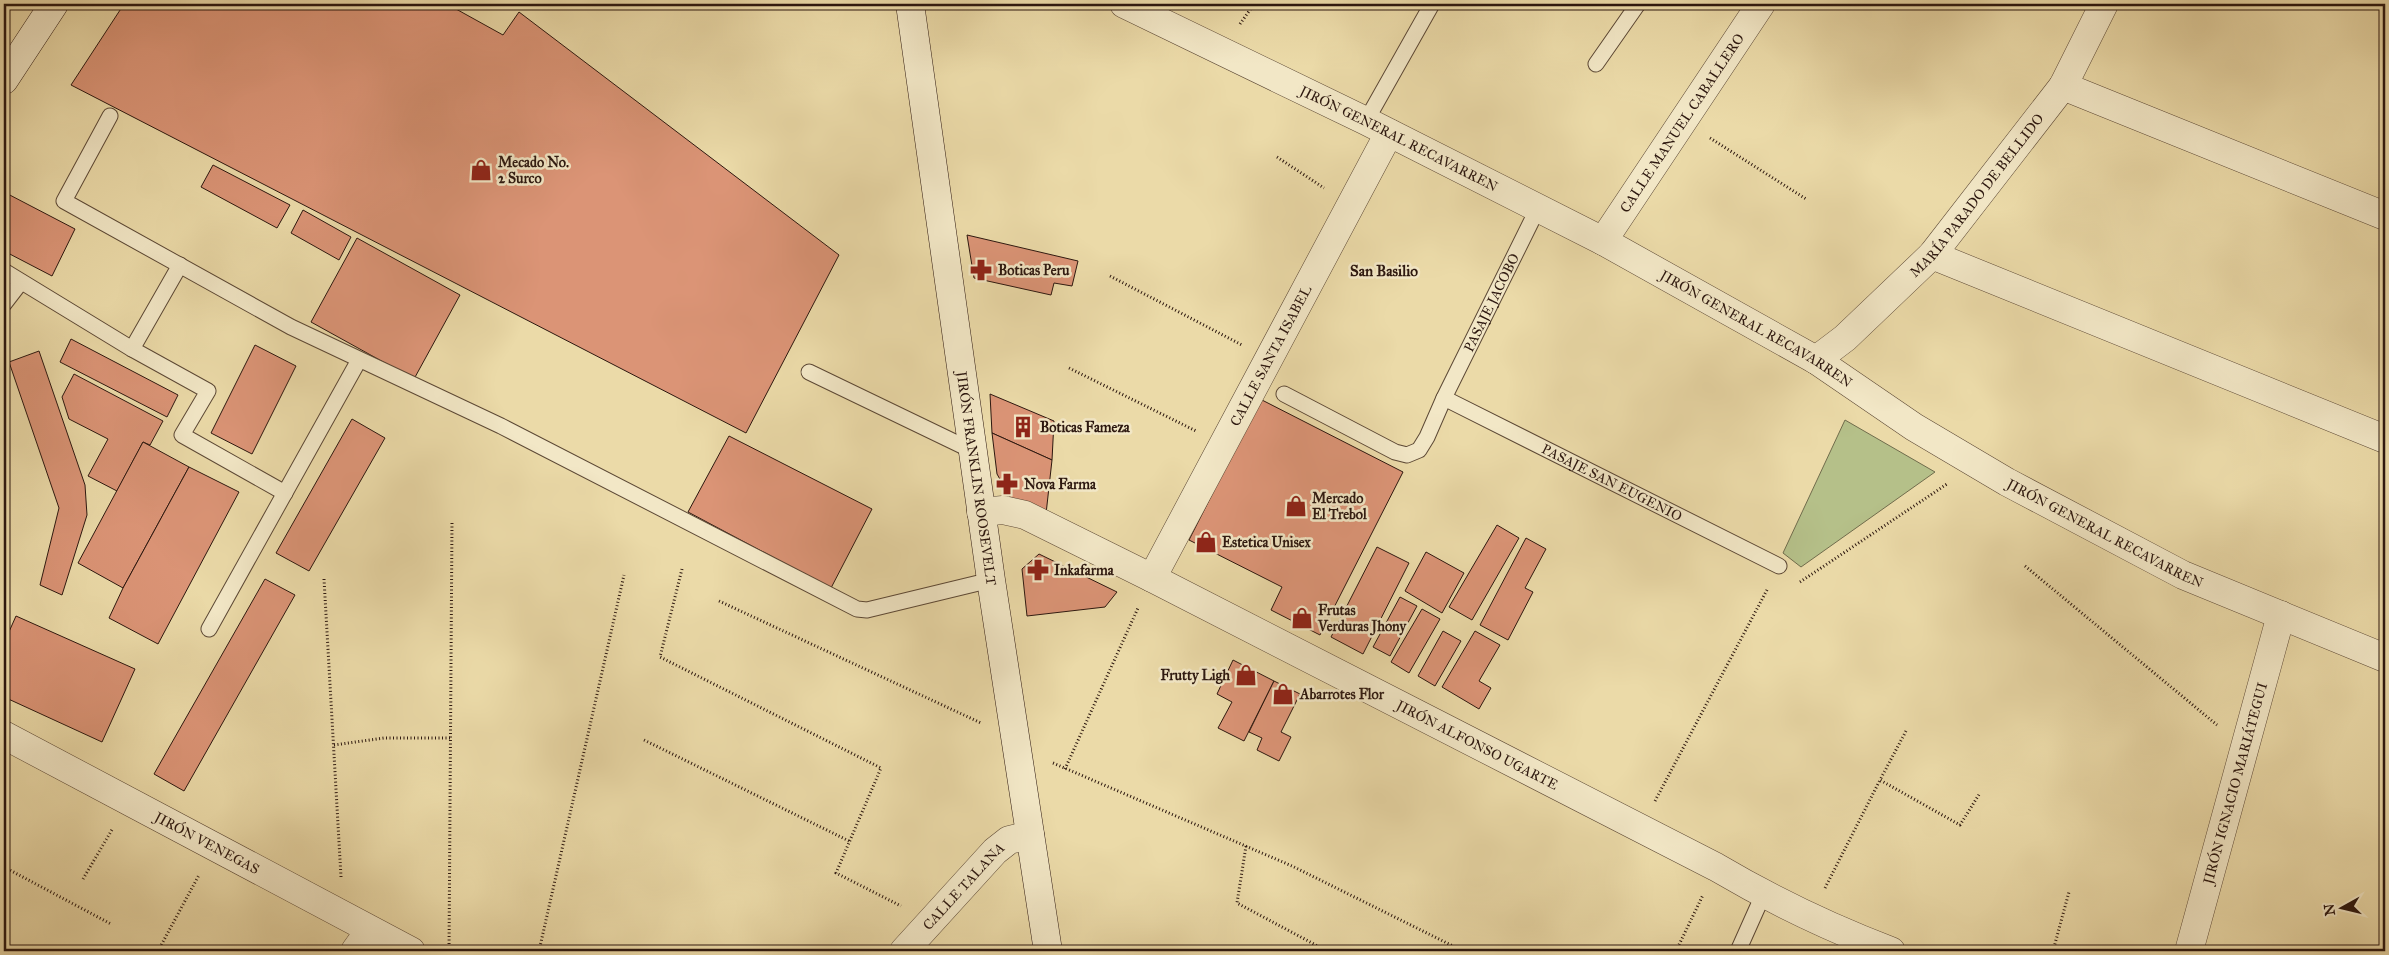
<svg xmlns="http://www.w3.org/2000/svg" width="2389" height="955" font-family="'IM FELL Great Primer',serif">
<style>
.green{fill:#b5c089;stroke:#706c4c}
.building{fill:#db9476;stroke:#2c170f}
.lines{fill:none;stroke-linecap:round;stroke-linejoin:round}
.lane-casing{stroke:#5c4835;stroke-width:17}
.street-casing{stroke:#5c4835;stroke-width:29}
.secondary-casing{stroke:#2c170f;stroke-width:29}
.path{stroke:#2c170f;stroke-width:3;stroke-dasharray:1 2.5;stroke-linecap:butt}
.lane{stroke:#f2e7c6;stroke-width:15}
.street{stroke:#f2e7c6;stroke-width:28}
.secondary{stroke:#f2e7c6;stroke-width:28}
.labels{text-anchor:middle;stroke-width:5;stroke-linejoin:round;paint-order:stroke}
.street-label{font-size:14px;fill:#2c170f;stroke:#f2e7c6}
.poi-label{font-size:14px;font-weight:bold;fill:#2c170f;stroke:#f2e7c6;text-anchor:start}
.neighbourhood-label{font-size:15px;font-weight:bold;fill:#2c170f;stroke:#f2e7c6}
</style>
<rect width="100%" height="100%" fill="#ebdaa8"/>
<filter id="stains"><feTurbulence type="fractalNoise" baseFrequency=".004" numOctaves="4"/><feColorMatrix values="0 0 0 0 .2 0 0 0 0 .09 0 0 0 0 .02 0 0 0 .5 -.17"/></filter>
<radialGradient id="worn" r=".72"><stop offset=".6" stop-color="#630" stop-opacity="0"/><stop offset="1" stop-color="#630" stop-opacity=".3"/></radialGradient>
<!-- green -->
<path class="green" d="M1845,420l90,52 -134,95 -18,-14z"/>
<!-- building -->
<g class="building">
<path d="M124,4h323l56,31 16,-23 320,243 -93,178 -675,-348z"/>
<path d="M213,165l77,40 -13,23 -76,-41z"/>
<path d="M4,192l71,37 -23,47 -48,-25z"/>
<path d="M303,210l48,27 -12,23 -48,-27z"/>
<path d="M967,235l111,26 -6,25 -18,-3 -3,12 -77,-17z"/>
<path d="M357,238l103,57 -46,84 -103,-57z"/>
<path d="M71,339l107,56 -11,22 -107,-55z"/>
<path d="M255,345l41,21 -44,88 -41,-21z"/>
<path d="M39,351l46,134 2,30 -25,80 -22,-10 19,-77 -50,-146z"/>
<path d="M74,374l89,47 -13,24 -7,-3 -26,49 -29,-15 20,-37 -39,-20 -7,-22z"/>
<path d="M990,394l64,27 -2,39 -60,-27z"/>
<path d="M1260,399l143,73 -83,163 -49,-25 11,-23 -93,-47z"/>
<path d="M352,419l33,19 -76,133 -33,-18z"/>
<path d="M992,433l60,27 -6,54 -36,-17 -13,-23z"/>
<path d="M729,436l143,73 -41,79 -143,-76z"/>
<path d="M143,442l46,25 -66,121 -45,-25z"/>
<path d="M189,467l50,25 -81,152 -49,-26 14,-30z"/>
<path d="M1497,525l22,13 -47,82 -23,-13z"/>
<path d="M1526,538l20,11 -21,39 8,4 -25,48 -28,-15z"/>
<path d="M1377,547l32,16 -46,91 -32,-17z"/>
<path d="M1426,552l38,21 -22,40 -37,-22z"/>
<path d="M1039,554l78,38 -12,15 -78,9 -5,-47z"/>
<path d="M265,579l30,16 -111,196 -30,-17z"/>
<path d="M1400,597l17,9 -27,50 -17,-9z"/>
<path d="M1422,609l18,10 -31,54 -18,-11z"/>
<path d="M16,616l119,53 -33,73 -98,-45v-54z"/>
<path d="M1443,631l18,10 -26,45 -17,-10z"/>
<path d="M1475,631l25,14 -21,36 12,7 -12,21 -37,-22z"/>
<path d="M1233,660l41,21 -30,60 -26,-13 14,-26 -15,-8z"/>
<path d="M1274,681l26,13 -19,38 10,5 -12,24 -22,-11 5,-12 -13,-6z"/>
</g>
<g class="lines">
<!-- lane casing -->
<g class="lane-casing">
<g id="lane">
<path d="M1596,64l42,-60"/>
<path d="M110,116l-46,85 227,126 210,99 356,183 10,1 124,-30"/>
<path d="M1366,121l66,-117"/>
<path d="M4,271l128,78 76,42 -26,44 103,58"/>
<path d="M4,304l17,-22"/>
<path d="M132,349l48,-84"/>
<path d="M809,372l164,79"/>
<path id="s1" d="M1284,394l111,58 12,3 12,-5 8,-13 17,-39 94,-190"/>
<path id="s2" d="M1444,398l335,168"/>
<path d="M209,629l150,-269"/>
<path d="M1738,951l25,-56"/>
</g>
</g>
<!-- street casing -->
<g class="street-casing">
<g id="street">
<path id="s3" d="M1124,4l242,117 237,120 213,119 98,67 93,55 176,93 202,83"/>
<path d="M2063,86l322,130"/>
<path id="s4" d="M1603,241l158,-237"/>
<path d="M1932,255l453,184"/>
<path id="s5" d="M1816,360l29,-22 87,-83 131,-169 41,-82"/>
<path id="s6" d="M981,512l22,-2 22,5 127,63 564,289c56,33 114,61 175,84"/>
<path id="s7" d="M1152,578l237,-445"/>
<path id="s8" d="M4,735l407,216"/>
<path d="M355,951l15,-21"/>
<path id="s9" d="M904,951l91,-100 14,-11 21,-5"/>
<path id="s10" d="M2189,951l92,-336"/>
</g>
</g>
<!-- secondary casing -->
<g class="secondary-casing">
<g id="secondary">
<path id="s11" d="M910,4l81,576 57,371"/>
<path d="M4,80l50,-76"/>
</g>
</g>
<!-- path -->
<g class="path">
<path d="M1240,24l14,-20"/>
<path d="M1710,138l96,61"/>
<path d="M1277,157l47,31"/>
<path d="M1110,276l132,69"/>
<path d="M1069,368l127,63"/>
<path d="M2025,566l192,159"/>
<path d="M682,569l-22,88 221,111 -45,105 65,33"/>
<path d="M324,579l17,298"/>
<path d="M1800,582l147,-98"/>
<path d="M719,601l262,122"/>
<path d="M1906,731l-26,49 80,45 20,-32"/>
<path d="M644,740l205,101"/>
<path d="M334,745l50,-7h67"/>
<path d="M1053,763l239,103 171,85"/>
<path d="M1065,769l73,-161"/>
<path d="M1655,801l113,-213"/>
<path d="M1246,846l-9,57 90,48"/>
<path d="M4,867l107,57"/>
<path d="M83,879l30,-51"/>
<path d="M1825,888l55,-108"/>
<path d="M158,951l41,-76"/>
<path d="M449,951l3,-430"/>
<path d="M539,951l85,-376"/>
<path d="M1676,951l27,-56"/>
<path d="M2053,951l16,-59"/>
</g>
<!-- lane -->
<use href="#lane" class="lane"/>
<!-- street -->
<use href="#street" class="street"/>
<!-- secondary -->
<use href="#secondary" class="secondary"/>
</g>
<!-- icons -->
<defs>
<g id="shop-bare" transform="scale(1.725)"><path d="M-5-2.5h2.3a2.7 3.5 0 0 1 5.4 0H5L5.5 6h-11ZM-1.5-2.5h3a1.5 2.3 0 0 0-3 0Z" fill="#8f2418" stroke="#f2e7c6" stroke-width="2.5" paint-order="stroke"/></g>
<g id="pharmacy-bare" transform="scale(1.725)"><path d="M-2-6h4v4h4v4h-4v4h-4v-4h-4v-4h4Z" fill="#8f2418" stroke="#f2e7c6" stroke-width="2.5" paint-order="stroke"/></g>
<g id="building-bare" transform="scale(1.725)"><path d="M-4-6H4V6H1V3H-1V6H-4ZM-2.5-4.3h1.7v1.8h-1.7ZM.8-4.3h1.7v1.8H.8ZM-2.5-1h1.7V.8h-1.7ZM.8-1h1.7V.8H.8Z" fill="#8f2418" stroke="#f2e7c6" stroke-width="2.5" paint-order="stroke"/></g>
</defs>
<g fill-rule="evenodd">
<use href="#shop-bare" x="481" y="170"/>
<use href="#pharmacy-bare" x="981" y="270"/>
<use href="#building-bare" x="1023" y="427"/>
<use href="#pharmacy-bare" x="1007" y="484"/>
<use href="#shop-bare" x="1296" y="506"/>
<use href="#shop-bare" x="1206" y="542"/>
<use href="#pharmacy-bare" x="1038" y="570"/>
<use href="#shop-bare" x="1302" y="618"/>
<use href="#shop-bare" x="1246" y="675"/>
<use href="#shop-bare" x="1283" y="694"/>
</g>
<g class="labels">
<!-- street labels -->
<g class="street-label">
<text dy="5" stroke="none"><textPath href="#s4" startOffset="142">CALLE MANUEL CABALLERO</textPath></text>
<text dy="5" stroke="none"><textPath href="#s3" startOffset="306">JIRÓN GENERAL RECAVARREN</textPath></text>
<text dy="5" stroke="none"><textPath href="#s5" startOffset="231">MARÍA PARADO DE BELLIDO</textPath></text>
<text dy="5" stroke="none"><textPath href="#s1" startOffset="315">PASAJE JACOBO</textPath></text>
<text dy="5" stroke="none"><textPath href="#s3" startOffset="711">JIRÓN GENERAL RECAVARREN</textPath></text>
<text dy="5" stroke="none"><textPath href="#s7" startOffset="252">CALLE SANTA ISABEL</textPath></text>
<text dy="5" stroke="none"><textPath href="#s11" startOffset="479">JIRÓN FRANKLIN ROOSEVELT</textPath></text>
<text dy="5" stroke="none"><textPath href="#s2" startOffset="188">PASAJE SAN EUGENIO</textPath></text>
<text dy="5" stroke="none"><textPath href="#s3" startOffset="1116">JIRÓN GENERAL RECAVARREN</textPath></text>
<text dy="5" stroke="none"><textPath href="#s6" startOffset="552">JIRÓN ALFONSO UGARTE</textPath></text>
<text dy="5" stroke="none"><textPath href="#s10" startOffset="174">JIRÓN IGNACIO MARIÁTEGUI</textPath></text>
<text dy="5" stroke="none"><textPath href="#s8" startOffset="230">JIRÓN VENEGAS</textPath></text>
<text dy="5" stroke="none"><textPath href="#s9" startOffset="88">CALLE TALANA</textPath></text>
</g>
<!-- poi labels -->
<g class="poi-label">
<text x="498" y="167">Mecado No.<tspan x="498" dy="16">2 Surco</tspan></text>
<text x="998" y="275">Boticas Peru</text>
<text x="1040" y="432">Boticas Fameza</text>
<text x="1024" y="489">Nova Farma</text>
<text x="1312" y="503">Mercado<tspan x="1312" dy="16">El Trebol</tspan></text>
<text x="1222" y="547">Estetica Unisex</text>
<text x="1054" y="575">Inkafarma</text>
<text x="1318" y="615">Frutas<tspan x="1318" dy="16">Verduras Jhony</tspan></text>
<text x="1230" y="680" text-anchor="end">Frutty Ligh</text>
<text x="1300" y="699">Abarrotes Flor</text>
</g>
<!-- neighbourhood labels -->
<g class="neighbourhood-label">
<text x="1384" y="276">San Basilio</text>
</g>
</g>
<!-- margin -->
<rect width="2389" height="955" fill="none" stroke="#ebdaa8" stroke-width="20"/>
<rect x="5" y="5" width="2379" height="945" fill="none" stroke="#2c170f" stroke-width="2.5"/>
<rect x="10" y="10" width="2369" height="935" fill="none" stroke="#2c170f"/>
<!-- north arrow -->
<g transform="translate(2342 908) rotate(262)" stroke="#f2e7c6" stroke-width="4" paint-order="stroke">
<path d="M0-4L9 19L0 12L-9 19Z" fill="#2c170f"/>
<text y="-8" font-size="14" font-weight="bold" text-anchor="middle" fill="#2c170f">N</text>
</g>
<rect width="100%" height="100%" filter="url(#stains)"/>
<rect width="100%" height="100%" fill="url(#worn)"/>
</svg>
